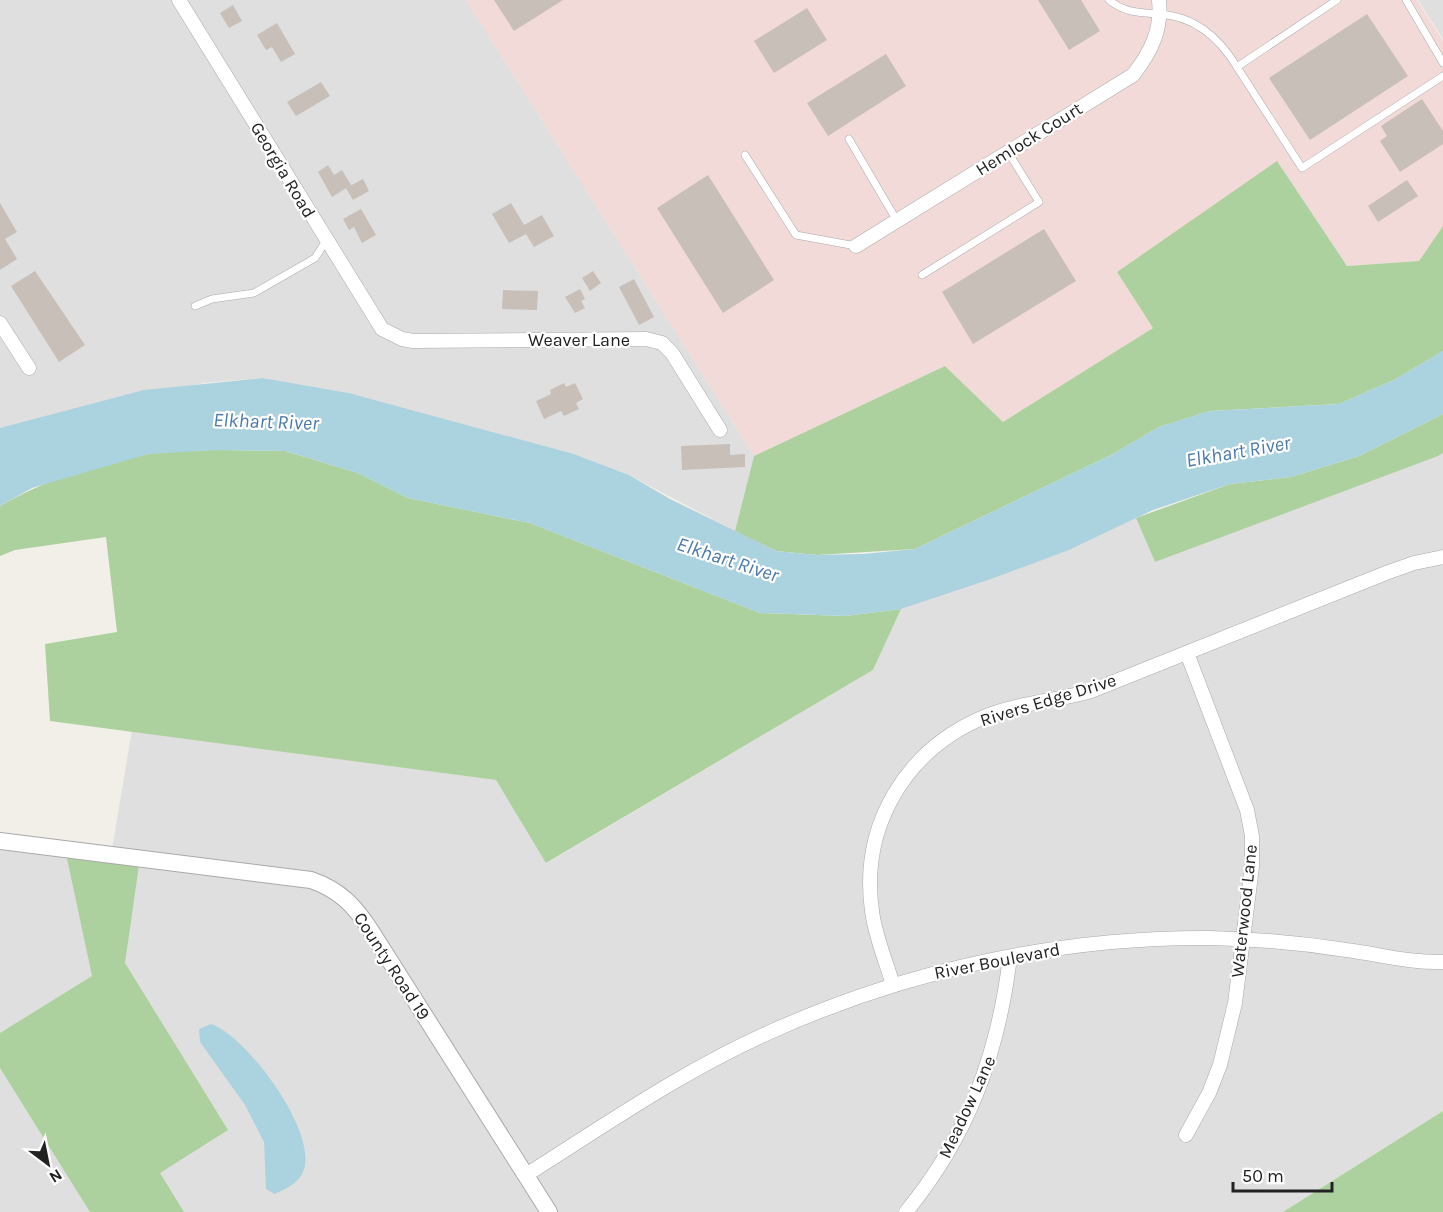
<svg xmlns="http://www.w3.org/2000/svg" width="1443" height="1212" font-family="Karla,sans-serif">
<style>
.residential{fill:#e0dfdf}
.commercial{fill:#f2dad9}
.forest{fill:#add19e}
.water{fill:#aad3df}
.building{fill:#c7bfb8}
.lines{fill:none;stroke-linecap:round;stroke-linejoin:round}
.service-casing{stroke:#a9a9a9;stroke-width:8}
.minor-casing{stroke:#a9a9a9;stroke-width:15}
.tertiary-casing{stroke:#a9a9a9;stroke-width:18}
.service{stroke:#fff;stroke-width:7}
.minor{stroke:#fff;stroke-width:14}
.tertiary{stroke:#fff;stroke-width:16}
.labels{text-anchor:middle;stroke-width:4.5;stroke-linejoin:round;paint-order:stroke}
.street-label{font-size:18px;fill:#222;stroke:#fff}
.water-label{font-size:20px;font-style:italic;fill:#4a7aab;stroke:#fff}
</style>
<rect width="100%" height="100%" fill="#f2efe9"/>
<!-- residential -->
<g class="residential">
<path d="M0,0h466l288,456 -19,75 -106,-56 -55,-21 -225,-61 -86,-15 -60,5 -203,45z"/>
<path d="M1419,0h24v39l-25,-39z"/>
<path d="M1443,453v658l-160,101h-1099l-25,-39 -62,39h-97v-371l111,14 21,-125 364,50 51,83 326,-193 28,-61 168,-59 67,-32 19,44z"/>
</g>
<!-- commercial -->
<path class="commercial" d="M466,0h951l26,41v185l-24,35 -72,5 -70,-104 -160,110 36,56 -150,94 -58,-56 -191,90z"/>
<!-- forest -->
<g class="forest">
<path d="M1277,161l70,105 72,-5 24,-35v125l-47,28 -57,25 -129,7 -51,16 -46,27 -198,95 -98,6 -41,-4 -41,-20 19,-75 191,-90 58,56 150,-94 -36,-56z"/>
<path d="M1443,414v39l-5,3 -283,106 -19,-44 94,-34 61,-7 68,-21z"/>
<path d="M217,450l68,1 73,22 50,25 122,25 230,90 85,3 56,-7 -28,61 -327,193 -50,-83 -446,-59 -5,-77 72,-12 -11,-95 -91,13 -15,6v-50c44,-25 97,-44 148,-52 22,-4 46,-3 69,-4z"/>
<path d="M65,849l75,9 -15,105 103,167 -68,43 24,39h-94l-90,-144v-35l92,-57z"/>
<path d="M1443,1111v101h-160z"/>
</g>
<!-- water -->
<g class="water">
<path d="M1443,351v63l-84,42 -68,21 -61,7 -77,26 -84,40 -81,30 -87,29 -56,7 -85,-3 -230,-90 -122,-25 -50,-25 -73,-22 -68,-1 -69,4 -116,34 -32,18v-78l144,-38 119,-12 86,15 225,61 55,21 41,24 106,52 41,4 46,-1 52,-5 198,-95 46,-27 51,-16 129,-7 57,-25z"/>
<path d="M211,1024c35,11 109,110 92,148 -5,12 -18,17 -28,22l-9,-5 -2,-47 -19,-37 -45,-63 -1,-13z"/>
</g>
<!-- building -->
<g class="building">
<path d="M494,0h69l-49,31z"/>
<path d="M1038,0h43l19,31 -31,19z"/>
<path d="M233,5l9,16 -13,7 -9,-15z"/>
<path d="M807,8l20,32 -53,33 -20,-32z"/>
<path d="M1367,14l41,62 -98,64 -41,-62z"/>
<path d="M277,23l18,31 -14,8 -9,-15 -6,3 -9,-15z"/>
<path d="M886,54l20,32 -78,50 -21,-33z"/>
<path d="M321,82l9,14 -34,20 -9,-14z"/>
<path d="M1422,99l21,32v13l-43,28 -20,-31 7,-5 -6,-10z"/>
<path d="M328,165l6,10 8,-5 9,15 -19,12 -14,-25z"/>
<path d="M708,175l66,105 -51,33 -66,-105z"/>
<path d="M363,179l6,12 -16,9 -7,-12z"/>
<path d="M1407,180l11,16 -40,26 -10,-16z"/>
<path d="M0,203l17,29 -12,7 12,20 -17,11z"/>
<path d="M511,203l13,22 18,-10 12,21 -20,11 -8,-13 -17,9 -17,-29z"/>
<path d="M361,209l15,26 -14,8 -8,-16 -5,3 -6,-11z"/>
<path d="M1044,229l32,52 -103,63 -31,-52z"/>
<path d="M35,271l50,74 -26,17 -48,-76z"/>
<path d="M593,271l8,12 -11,8 -8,-13z"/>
<path d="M634,279l20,38 -15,8 -20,-38z"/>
<path d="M580,289l5,10 -4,2 4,7 -10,5 -10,-16z"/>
<path d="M503,290l35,1 -1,19 -35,-1z"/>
<path d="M564,383l2,4 9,-4 8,16 -7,4 3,6 -15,7 -3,-5 -17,8 -8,-18 15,-7 -1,-4z"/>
<path d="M730,444v11l15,-1v13l-63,3 -1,-24z"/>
</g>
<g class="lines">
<!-- service casing -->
<g class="service-casing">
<g id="service">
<path d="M1109,0c16,13 29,12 49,14 36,2 60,22 79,53l100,-67"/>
<path d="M1406,0l37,63"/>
<path d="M1237,67l65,101 141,-92"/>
<path d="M849,139l48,82"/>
<path d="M745,155l51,80 60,11"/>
<path d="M922,275l117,-73 -31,-50"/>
<path d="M195,306l17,-7 42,-6 61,-35 11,-17"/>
</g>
</g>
<!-- minor casing -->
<g class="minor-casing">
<g id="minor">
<path d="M179,0l203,329 20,10 11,2 233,-2 16,4 10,10 48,77"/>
<path d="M856,246l277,-171c18,-23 29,-45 26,-75"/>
<path d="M0,323l29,45"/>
<path d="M893,985c-7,-24 -18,-49 -21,-74 -12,-86 34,-161 112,-194 34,-14 72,-16 107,-26l295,-118 28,-10 29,-6"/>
<path d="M1186,1135l23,-42 11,-28 15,-62 17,-136v-31l-5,-26 -60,-157"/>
<path d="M526,1175c79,-50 158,-105 244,-143 138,-62 289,-95 440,-94 46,1 92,5 136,12 32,4 64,13 97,12"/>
<path d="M906,1212c63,-77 92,-158 104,-255"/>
</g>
</g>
<!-- tertiary casing -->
<g class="tertiary-casing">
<path id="tertiary" d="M0,841l311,39c29,10 44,26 60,51l178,281"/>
</g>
<!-- service -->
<use href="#service" class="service"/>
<!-- minor -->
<use href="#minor" class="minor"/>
<!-- tertiary -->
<use href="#tertiary" class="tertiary"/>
</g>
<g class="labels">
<!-- street labels -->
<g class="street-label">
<text transform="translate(1029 139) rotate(-32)" y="6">Hemlock Court</text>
<text transform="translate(283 170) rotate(59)" y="6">Georgia Road</text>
<text x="579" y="346">Weaver Lane</text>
<text transform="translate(1048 700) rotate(-17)" y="6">Rivers Edge Drive</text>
<text transform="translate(1244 911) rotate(-84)" y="6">Waterwood Lane</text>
<text transform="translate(997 961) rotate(-11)" y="6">River Boulevard</text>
<text transform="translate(392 966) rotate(57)" y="6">County Road 19</text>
<text transform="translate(967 1107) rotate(-65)" y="6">Meadow Lane</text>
</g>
<!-- water labels -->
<g class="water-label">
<text transform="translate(266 421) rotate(2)" y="7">Elkhart River</text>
<text transform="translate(1238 451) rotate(-10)" y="7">Elkhart River</text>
<text transform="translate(728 559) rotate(18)" y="7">Elkhart River</text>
</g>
</g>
<!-- north arrow -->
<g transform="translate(48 1164) rotate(148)" stroke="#ffffff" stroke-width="4.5" paint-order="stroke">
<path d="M0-4.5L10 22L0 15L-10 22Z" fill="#222222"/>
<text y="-9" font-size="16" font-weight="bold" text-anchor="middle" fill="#222222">N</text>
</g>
<!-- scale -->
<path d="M1233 1182v9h99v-9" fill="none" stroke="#222222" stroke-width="3"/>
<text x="1242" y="1182" font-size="18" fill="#222222" stroke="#ffffff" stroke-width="4.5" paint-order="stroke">50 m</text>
</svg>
